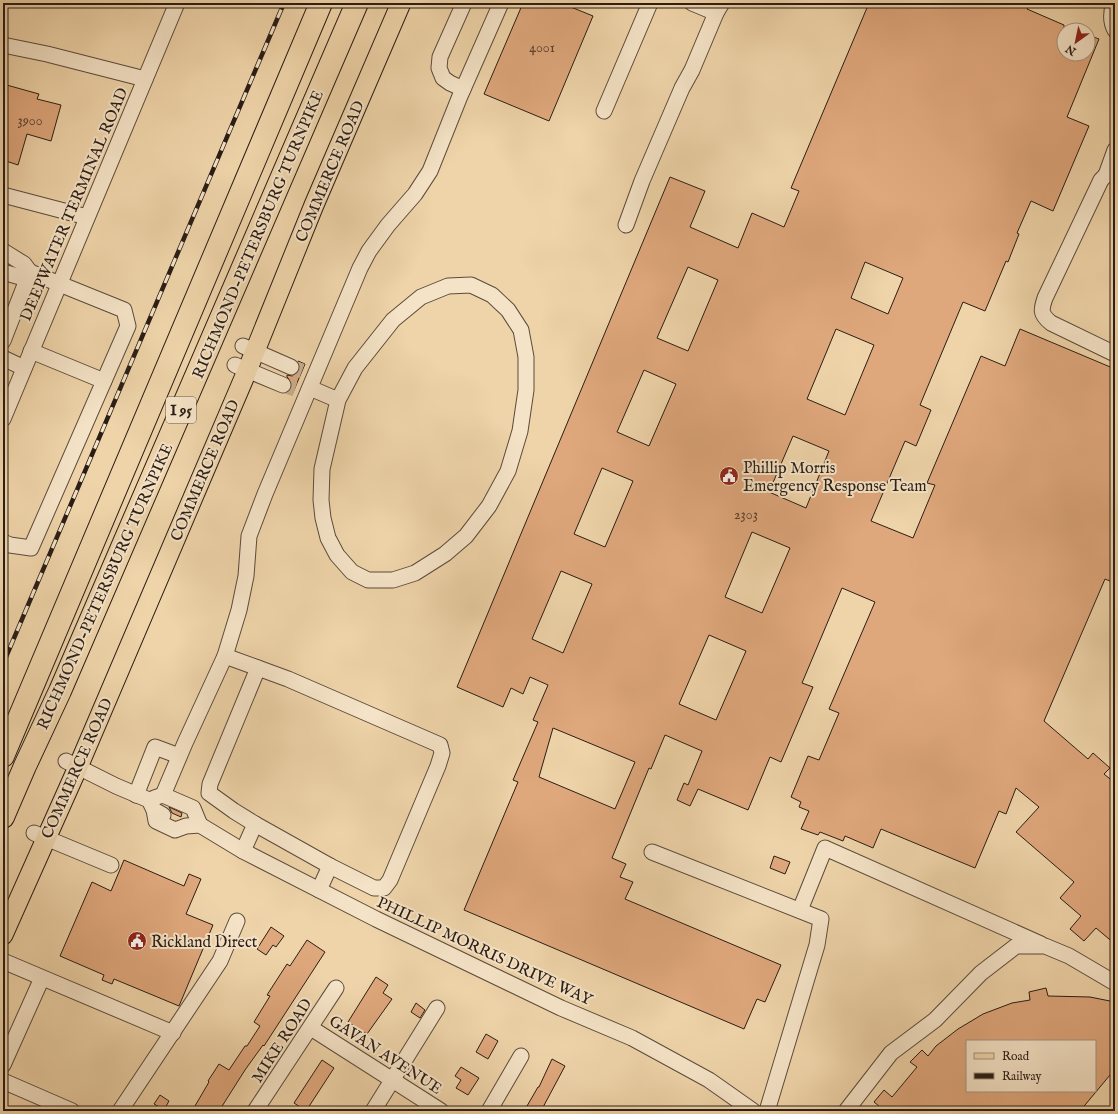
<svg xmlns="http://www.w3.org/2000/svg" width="1118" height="1114" font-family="'IM FELL English',serif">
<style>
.building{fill:#dfa77c;stroke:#2a1d16;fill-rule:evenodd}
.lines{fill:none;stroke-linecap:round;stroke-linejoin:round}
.minor-tunnel{stroke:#c8af8c;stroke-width:15;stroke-dasharray:15 8;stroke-linecap:butt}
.minor-casing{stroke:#5b4b3b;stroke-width:17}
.major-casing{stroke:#2a1d16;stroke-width:21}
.highway-casing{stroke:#2a1d16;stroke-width:24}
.minor{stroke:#f5e3c7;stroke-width:15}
.major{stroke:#efd4a9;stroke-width:19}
.highway{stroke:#efd4a9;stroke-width:22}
.rail-casing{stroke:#2a1d16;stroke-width:4.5}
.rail{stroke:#f5e3c7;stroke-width:3;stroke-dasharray:9;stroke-linecap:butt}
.labels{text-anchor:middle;stroke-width:4;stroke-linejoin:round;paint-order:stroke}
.number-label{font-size:14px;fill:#574030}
.shield{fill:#f5e3c7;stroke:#67584b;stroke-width:1}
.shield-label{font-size:15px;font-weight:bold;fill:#2a1d16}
.street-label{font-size:16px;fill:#2a1d16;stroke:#f5e3c7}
.poi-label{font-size:16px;fill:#2a1d16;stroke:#f5e3c7;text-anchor:start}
</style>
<rect width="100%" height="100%" fill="#efd4a9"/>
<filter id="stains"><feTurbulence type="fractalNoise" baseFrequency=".005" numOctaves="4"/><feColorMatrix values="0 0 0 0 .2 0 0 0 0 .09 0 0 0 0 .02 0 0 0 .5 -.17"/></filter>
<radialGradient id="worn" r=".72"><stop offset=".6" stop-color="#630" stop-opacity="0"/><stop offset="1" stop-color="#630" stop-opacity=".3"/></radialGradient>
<!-- building -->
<g class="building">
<path d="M523,3h38l32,13 -44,105 -65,-27z"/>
<path d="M869,3h161l-3,6 37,16v29h24v-19l11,4 -32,78 22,9 -36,85 -22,-10 -14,32 2,1 -11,28 -2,-1 -21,50 -22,-9 -43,103 11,5 -15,36 -11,-5 -34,80 42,17 22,-53 -8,-2 54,-127 24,10 15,-37 95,40v214l-10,-4 -61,142 44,38 5,-6 17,15 -6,6 11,9v161l-19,-16 -12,13 -14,-12 11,-13 -21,-18 14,-16 -58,-50 23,-25 -23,-19 -10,26 -7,-3 -24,57 -94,-39 -8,19 -28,-12 -2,5 -23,-9 -2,3 -17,-6 8,-18 -10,-4 2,-5 -10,-5 17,-41 11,4 20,-47 -10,-4 46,-107 -33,-14 -40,95 11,4 -32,75 -11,-5 -22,53 -50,-21 -8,17 -13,-6 7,-17 4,2 14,-34 -37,-16 -14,34 -2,-1 -37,90 14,6 -6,13 13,5 -8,17 156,66 -16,37 -8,-3 -13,30 -280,-119 54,-128 -5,-2 25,-58 -5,-2 15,-35 -18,-8 -7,17 -12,-6 -8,19 -46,-20 213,-510 35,14 -15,36 48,21 14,-35 32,14 15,-36 -8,-3zM865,262l38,16 -15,36 -37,-16zM688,267l30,13 -30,71 -31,-13zM836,329l38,16 -29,70 -38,-16zM644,370l32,14 -27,62 -32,-14zM793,436l36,15 -23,57 -37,-16zM602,468l31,13 -28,66 -31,-13zM752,532l38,16 -28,65 -37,-16zM561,571l31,13 -29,69 -31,-14zM709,635l37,16 -30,69 -37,-16zM553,728l82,34 -20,47 -76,-32z"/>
<path d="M3,84l36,10 -2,5 24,6 -10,36 -24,-7 -9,31 -15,-5z"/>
<path d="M298,361l7,3 -13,31 -5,-2 4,-4 1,-5 -2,-4 -3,-3v-2l5,1 4,-2 3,-3 1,-5z"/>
<path d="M169,807l13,6 -1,4 -9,-4z"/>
<path d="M774,856l16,6 -5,12 -15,-6z"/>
<path d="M124,860l60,26 5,-12 12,5 -15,35 27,11 -34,81 -65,-27 -2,5 -10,-4 2,-5 -44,-19 32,-74 19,9z"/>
<path d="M271,927l13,9 -8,11 -3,-2 -7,10 -9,-6z"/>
<path d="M307,940l18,12 -61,94 -1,-1 -18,25 -26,41h-27l17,-29 -1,-1 11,-17 10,6 16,-24h2l13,-20 -6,-4 16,-26 -3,-1 20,-31 3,2z"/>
<path d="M376,977l12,8 -5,8 9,6 -25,35 -19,-12z"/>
<path d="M1046,988l2,8 42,1 25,5v67l-35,42h-195l-11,-9 10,-12 8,7 25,-30 -7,-5 12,-12 6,6 8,-10 22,-17 25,-15 29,-11 18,-3 -1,-8zM967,1041h128v50h-128z"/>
<path d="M416,1003l9,7 -5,8 -9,-6z"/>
<path d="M486,1034l12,7 -10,18 -12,-7z"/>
<path d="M552,1059l13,7 -24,45h-4l-10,-5 11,-19h1z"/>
<path d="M322,1060l12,8 -28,43 -12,-8z"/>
<path d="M461,1067l18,11 -11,17 -12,-7 5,-8 -6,-4z"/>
<path d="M160,1095l9,6 -5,9 -10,-6z"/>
</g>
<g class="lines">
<!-- minor-tunnel -->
<g class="minor-tunnel">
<path d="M291,367l11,4"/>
<path d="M283,385l12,4"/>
</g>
<!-- minor casing -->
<g class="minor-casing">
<g id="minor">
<path d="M692,3l24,10"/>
<path d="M1114,3c-3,9 -4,18 1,27"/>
<path d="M3,45l44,9 98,25"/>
<path d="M463,89l-13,-6 -7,-5 -4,-10 1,-11 24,-54"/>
<path d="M604,111l46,-108"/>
<path d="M1115,172h-2l-7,3 -5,5 -56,118c-4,12 -5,16 6,25l64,31"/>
<path d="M1106,175l9,-25"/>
<path d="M3,195l84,22"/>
<path d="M626,225l16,-44 40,-93 10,-18 24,-57 6,-10"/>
<path d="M3,251l21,13 6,8 -27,69"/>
<path d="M3,272l24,7"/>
<path d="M243,346l48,21"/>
<path d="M31,351l73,30"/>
<path d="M3,358l21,10"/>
<path d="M235,365l48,20"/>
<path d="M310,388l28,12 -16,69 -1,31 2,18 5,20 9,17 15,17 16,8h25l22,-7 30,-19 21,-18 23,-30 19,-35 12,-40 6,-41v-33l-5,-27 -13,-20 -16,-15 -21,-10 -23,1 -27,11 -28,23 -38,48 -17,32"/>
<path d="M3,419l174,-416"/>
<path d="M3,542l7,3 21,3 97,-222 -4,-16 -94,-38"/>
<path d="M225,656l14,-46 7,-34 3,-40 16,-42 95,-226 9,-17 19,-26 27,-31 15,-23 30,-75 41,-93"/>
<path d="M66,761l50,25 33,14 5,10 9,5"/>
<path d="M136,795l19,-48 24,9"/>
<path d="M163,795l22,-52 40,-87 33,12"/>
<path d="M154,798l9,-3 30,13 7,17"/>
<path d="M154,810l2,11 19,9 11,-4 14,-1 43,26 133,68 185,89 71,30 77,42 44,31"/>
<path d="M255,824l75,42"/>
<path d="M34,833l77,32"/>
<path d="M243,851l12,-27 -21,-13 -25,-18 1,-9 48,-116 30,11 152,66 2,8 -4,13 -48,114 -6,8h-10l-44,-22 -11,24"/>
<path d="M652,852l169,67 -4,26 -50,166"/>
<path d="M800,910l25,-62 216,96"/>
<path d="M3,961l170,72"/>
<path d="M311,1028l130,83"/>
<path d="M3,1065l39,-87"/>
<path d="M3,1081l69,30"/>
<path d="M120,1111l100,-150 17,-40"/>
<path d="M255,1111l81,-123"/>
<path d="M373,1111l64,-103"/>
<path d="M489,1111l32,-55"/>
<path d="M846,1111l45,-58 44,-33 46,-47 35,-27h29l24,10 46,27"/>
</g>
</g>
<!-- major casing -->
<g class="major-casing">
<path id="major" d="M3,935l75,-168 169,-396 67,-166 87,-202"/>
</g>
<!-- highway casing -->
<g class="highway-casing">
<g id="highway">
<path d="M3,756l318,-753"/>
<path d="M3,817l22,-51 35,-75 297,-688"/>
</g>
</g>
<!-- minor -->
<use href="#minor" class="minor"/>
<!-- major -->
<use href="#major" class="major"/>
<!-- highway -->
<use href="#highway" class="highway"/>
<!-- rail casing -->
<g class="rail-casing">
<path id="rail" d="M3,664l281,-661"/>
</g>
<!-- rail -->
<use href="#rail" class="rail"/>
</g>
<!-- icons -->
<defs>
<g id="civic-disc" transform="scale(1)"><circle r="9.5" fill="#8f2418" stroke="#f5e3c7"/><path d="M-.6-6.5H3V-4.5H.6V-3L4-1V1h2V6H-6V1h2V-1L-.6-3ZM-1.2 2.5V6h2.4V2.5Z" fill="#fff"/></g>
</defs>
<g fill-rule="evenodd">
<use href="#civic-disc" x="729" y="476"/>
<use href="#civic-disc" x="137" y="941"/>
</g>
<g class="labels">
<!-- number labels -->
<g class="number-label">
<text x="542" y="52">4001</text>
<text x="30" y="125">3900</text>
<text x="746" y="519">2303</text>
</g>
<!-- shield labels -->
<rect class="shield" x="166" y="397" width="30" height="26" rx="3"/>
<g class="shield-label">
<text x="181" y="415">I 95</text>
</g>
<!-- street labels -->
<g class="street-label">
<text transform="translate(329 171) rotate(-67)" y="6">COMMERCE ROAD</text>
<text transform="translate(73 204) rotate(-67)" y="6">DEEPWATER TERMINAL ROAD</text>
<text transform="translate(257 234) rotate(-67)" y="6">RICHMOND-PETERSBURG TURNPIKE</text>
<text transform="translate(204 470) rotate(-67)" y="6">COMMERCE ROAD</text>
<text transform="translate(104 586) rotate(-66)" y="6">RICHMOND-PETERSBURG TURNPIKE</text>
<text transform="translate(76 768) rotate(-66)" y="6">COMMERCE ROAD</text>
<text transform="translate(485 950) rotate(25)" y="6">PHILLIP MORRIS DRIVE WAY</text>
<text transform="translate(281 1040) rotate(-57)" y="6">MIKE ROAD</text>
<text transform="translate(386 1054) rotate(33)" y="6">GAVAN AVENUE</text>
</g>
<!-- poi labels -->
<g class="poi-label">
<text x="743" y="473">Phillip Morris<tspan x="743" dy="18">Emergency Response Team</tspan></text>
<text x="151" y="947">Rickland Direct</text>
</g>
</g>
<!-- margin -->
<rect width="1118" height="1114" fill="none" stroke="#efd4a9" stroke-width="16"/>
<rect x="4" y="4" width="1110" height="1106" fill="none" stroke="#2a1d16" stroke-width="2"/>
<rect x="8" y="8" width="1102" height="1098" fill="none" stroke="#2a1d16"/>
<!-- legend -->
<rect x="966" y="1040" width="130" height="52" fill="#f5e3c7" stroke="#a49480"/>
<rect x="974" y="1053" width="20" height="6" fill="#efd4a9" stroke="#a49480"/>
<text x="1002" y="1060" font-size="12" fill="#2a1d16">Road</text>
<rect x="974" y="1073" width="20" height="6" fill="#2a1d16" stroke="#a49480"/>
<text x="1002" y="1080" font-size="12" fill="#2a1d16">Railway</text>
<!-- north arrow -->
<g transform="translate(1076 42) rotate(213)"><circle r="19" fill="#f5e3c7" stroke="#a49480"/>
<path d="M0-3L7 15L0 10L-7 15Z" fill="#8f2418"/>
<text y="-6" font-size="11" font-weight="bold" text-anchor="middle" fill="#2a1d16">N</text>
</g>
<rect width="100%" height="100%" filter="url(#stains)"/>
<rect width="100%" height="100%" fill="url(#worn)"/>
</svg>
